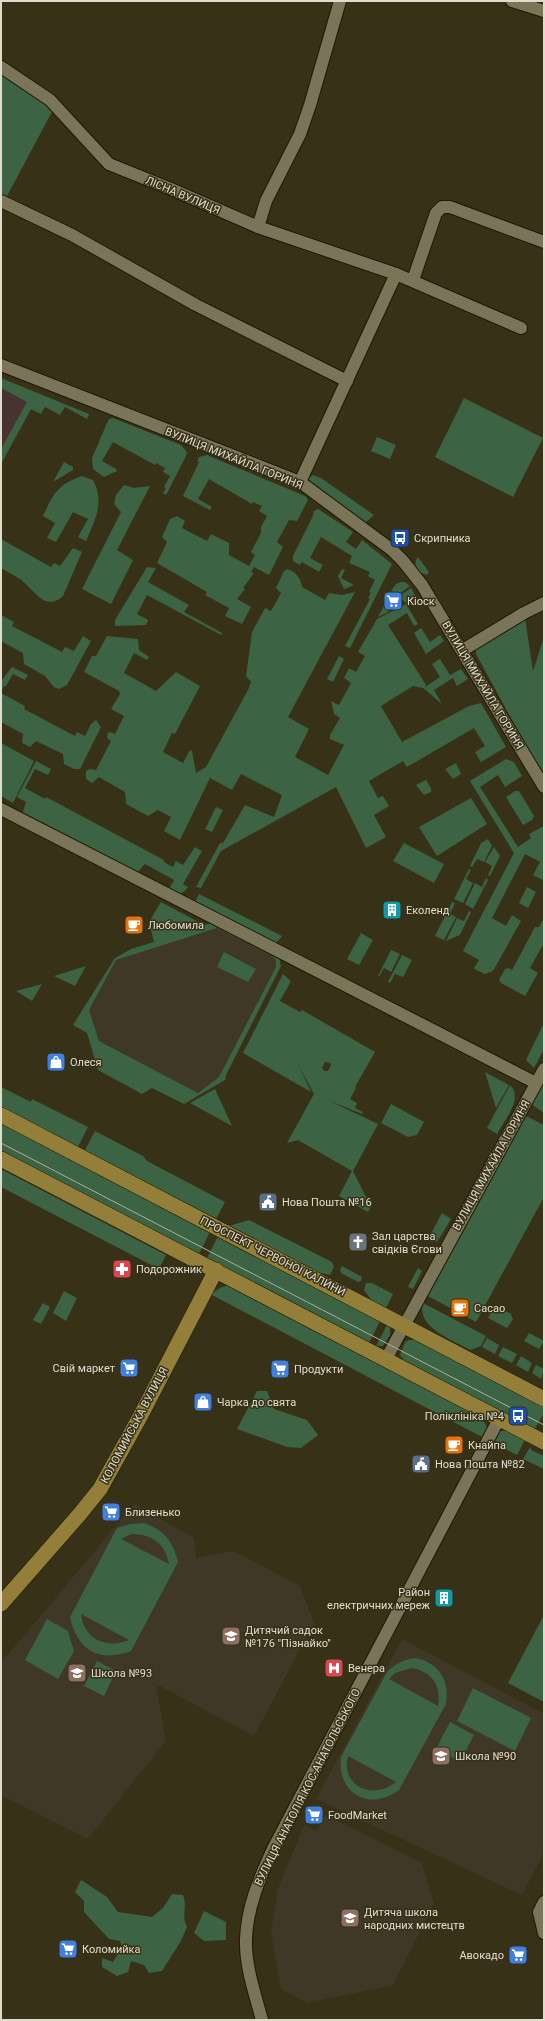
<svg xmlns="http://www.w3.org/2000/svg" width="545" height="2021" font-family="Roboto,sans-serif">
<style>
.industrial{fill:#473330}
.education{fill:#403827}
.green{fill:#3c6344;fill-rule:evenodd}
.lines{fill:none;stroke-linecap:round;stroke-linejoin:round}
.minor-casing{stroke:#1f1901;stroke-width:14}
.major-casing{stroke:#1f1901;stroke-width:16}
.minor{stroke:#7a7458;stroke-width:12}
.major{stroke:#937f3a;stroke-width:15}
.tram{stroke:#b2ae9c;stroke-width:1}
.labels{text-anchor:middle;stroke-width:3;stroke-linejoin:round;paint-order:stroke}
.street-label{font-size:11px;fill:#e0dccd;stroke:#373117}
.poi-label{font-size:11px;fill:#e0dccd;stroke:#373117;text-anchor:start}
</style>
<rect width="100%" height="100%" fill="#373117"/>
<!-- industrial -->
<path class="industrial" d="M1,388l27,14 -27,47z"/>
<!-- education -->
<g class="education">
<path d="M217,928l55,28 4,4v7l-57,110 -21,16 -99,-52 -10,-31 27,-50z"/>
<path d="M134,1504l60,34 2,20 38,-7 66,35 14,37 -60,113 -98,-52 10,57 -78,98 -87,-44v-132z"/>
<path d="M402,1639l142,75v139l-22,42 -206,-96z"/>
<path d="M325,1815l97,48 12,41 -41,81 -86,18 -26,-14 -10,-57 7,-43 26,-64 13,6z"/>
</g>
<!-- green -->
<g class="green">
<path d="M1,71l53,37 -48,90 -5,-2z"/>
<path d="M1,378l88,36 -2,5 -22,-12 -5,8 -15,-8 -4,7 -10,-5 -30,55v-15l26,-47 -26,-14z"/>
<path d="M464,398l79,40 -30,59 -78,-40z"/>
<path d="M113,418l68,27 6,7 -1,4 -20,39 -3,-2 3,-5 -2,-1 6,-11 -7,-4 2,-4 -9,-5 -1,2 -42,-23 -11,19 14,8 1,2 -13,6 -11,-8 -1,-11 15,-35 2,-4z"/>
<path d="M377,437l19,8 -6,14 -19,-8z"/>
<path d="M207,455l98,41 3,4 -11,21 -8,-1 -12,22 6,5 -14,28 -15,-8 -3,5 3,1 -11,15 2,1 -8,10 14,8 -9,17 -17,-8 4,-8 -24,-13 2,-3 -50,-29 10,-21 -5,-5 8,-18 7,-3 8,5 -3,7 25,13 4,-7 18,9v12l20,11 6,-11 -4,-3 10,-19v-6l6,-11 -8,-5 3,-5 -9,-4 -1,2 -43,-25 -11,20 14,8 -2,3 -27,-14 16,-34 -2,-1 2,-4z"/>
<path d="M64,462l9,5v3l-20,12z"/>
<path d="M313,475l8,3 53,37 -9,8 -56,-39 -1,-5z"/>
<path d="M82,476l11,4c12,22 2,40 -7,61l-8,-4 10,-18 -15,-7 -17,30 -9,-4 8,-15 -12,-7c11,-23 14,-31 39,-40z"/>
<path d="M124,485l10,3 16,-2 -33,64 16,10 -22,44 -29,-15 39,-77 -7,-8 2,-9z"/>
<path d="M318,509l35,23 -7,10 10,7 6,-9 30,24 -42,84 -5,-2 25,-47 -2,-1 3,-5 -2,-1 6,-12 -7,-4 2,-4 -21,-9 3,-7 -31,-19 -11,21 13,7 -4,7 -17,-10 -2,3 -7,-4v-5l19,-38 2,-7z"/>
<path d="M1,539l50,28 3,-4 6,3 13,-18 9,4 -19,44c-18,17 -29,-7 -43,-17 -6,-4 -13,-7 -19,-11z"/>
<path d="M418,557l11,15 -2,3 -9,-3 -3,-5 1,-7z"/>
<path d="M147,567l9,1 -8,14 41,23 -5,7 38,21 -1,2 -74,-40 -10,19 11,6 -2,5 -31,1v-6z"/>
<path d="M287,569c9,2 14,10 15,18l23,13 4,-7 13,2 13,-3 -67,125 21,12 -14,28 33,18 16,-30 -14,-6v-4l10,-17 -6,-4 -3,-13 8,4 12,-22 -7,-5 5,-10 7,4 9,-16 -7,-4 19,-33 29,-15 12,20 -4,2 -7,-13 -19,12 38,60 -1,2 15,-10 -8,-13 8,-5 10,16 11,-6 7,10 -11,7 -4,-8 -19,12 8,14 -19,-16 -10,-2 -32,20 21,36 67,-36 12,-3 25,44 -25,15 -6,-10 10,-6 -11,-18 -67,39 -4,-6 -34,20 9,17 5,-2 6,10 -15,9 12,22 -20,11 -30,-61 -115,64 -20,37 -5,-1 24,-44h3l22,-38 29,12 8,-22 -41,-21 -9,16 -22,-12 -30,62 -16,-9 7,-14 -13,-7 -10,6 -22,-12 -1,-12 -26,-15 -7,6 -6,-4v-8l4,-2 6,1 15,-29 -4,-3 1,-5 2,-1 5,2 9,-18 -13,-7 9,-15 -1,-3 -35,-19 8,-16h4l11,-20 31,3 1,11 10,7 -2,3 -13,-7 -10,20 32,18 20,-19 24,14 -25,48 -3,-1 -9,19 20,11 7,-13 2,1 4,22 10,-6 42,-77 3,-8 -5,-6 6,-44 13,-24 6,3 10,-18 -5,-5 8,-17z"/>
<path d="M342,569l3,1 -4,8 13,7 -10,4 -6,-13z"/>
<path d="M401,582h4l5,4 -13,10 -6,-5 5,-7z"/>
<path d="M411,588l5,9 -10,6 -8,-6z"/>
<path d="M388,598l4,8 -4,6 -10,5z"/>
<path d="M1,615l13,7 -2,4 50,26 3,-5 9,4 9,-15 8,5 -24,44 -8,4 -5,-2 -9,-11 -21,-12 -1,-11 -22,-12z"/>
<path d="M525,618l8,53 11,-34v142l-68,-125v-5z"/>
<path d="M421,628l9,14 10,-7 4,6 -18,13 -12,-21z"/>
<path d="M339,656l5,3 -11,23 -6,-3z"/>
<path d="M12,667l16,8 -3,5 -12,-6 -7,12h-2l-3,6v-11z"/>
<path d="M1,693l24,13 -1,3 51,27 2,-4 8,4 6,-12 5,-4 5,7 -21,42h-6l-10,-5 -1,-10 -27,-13 -6,6 -8,-4 1,-9 -22,-12z"/>
<path d="M1,743l33,18 -21,42 -12,-7z"/>
<path d="M506,759l8,3 8,14 -17,11 -7,-12 -18,12 38,60 13,-9 -2,-4 15,-8v51l-2,3 -9,-5 7,-13 -15,-8 -33,64 14,8 6,-11 9,6 -28,50 -8,3 -9,-4 -2,-2 5,-8 -16,-9 51,-98 -44,-72z"/>
<path d="M36,761l15,8 -3,6 -13,-6 -10,19 20,11 1,-2 118,63v2l9,5 3,-6 7,4 12,-18 7,4 -19,33 5,3c-7,9 -10,8 -20,4l6,-11 -29,-16 -10,11 -114,-57 5,-16 -9,-5z"/>
<path d="M456,763l5,11 -8,5 -8,-10z"/>
<path d="M426,780l5,8v4l-7,3 -8,-10z"/>
<path d="M515,791h4l15,25 -2,4 -9,5 -17,-28z"/>
<path d="M471,798l16,26 -50,32 -18,-29z"/>
<path d="M216,807l7,3 -11,22 -7,-3z"/>
<path d="M488,839l4,7 -8,16 -7,-3 -5,8 -2,-1 11,-23z"/>
<path d="M404,843l40,21 -10,19 -41,-22z"/>
<path d="M494,847l6,9 -10,20 -2,-1 4,-9 -7,-4z"/>
<path d="M469,869l2,1 -5,9 7,4 -10,20 -9,-4z"/>
<path d="M486,878l2,2 -15,29 -8,-5 10,-21 7,4z"/>
<path d="M527,887l9,5 -8,16 -9,-5z"/>
<path d="M199,894l83,42 -6,7 -81,-41z"/>
<path d="M161,902l43,23 8,-2 63,31 4,4 2,8 -55,109 -1,5 -41,24 -32,-16 -10,6 -44,-24 -11,-37 -14,-8 42,-67 16,-9 23,-7 -5,-20zM217,928l55,28 4,4v7l-57,110 -21,16 -99,-52 -10,-31 27,-50z"/>
<path d="M452,902l3,1 -5,11 6,3 -12,23 -9,-4z"/>
<path d="M469,911l2,1 -11,23 -14,6 11,-23 7,3z"/>
<path d="M544,918v25l-14,25 8,5 -13,23 -24,-13 -2,-3 6,-11 3,-1 4,2 23,-43h4z"/>
<path d="M361,933l12,7 -14,25 -12,-6z"/>
<path d="M391,950l9,4 -9,18 -7,-4 -5,9 -1,-1z"/>
<path d="M224,952l32,17 -8,13 -31,-15z"/>
<path d="M402,955l10,5 -9,17 -8,-3 -5,9 -2,-1z"/>
<path d="M86,966l-11,20 -21,-10z"/>
<path d="M283,974l8,7 -11,20 20,11 2,-2 73,42 -20,35 1,1 -6,11 7,4 -2,5 8,4 -1,2 -32,-13 48,23 -25,47 18,36 -3,5 -29,-16 13,-25 -54,-31 -11,3 27,-49 -15,-28 12,26 -68,-39zM325,1062l5,1 1,2 -3,6h-4l-2,-3z"/>
<path d="M42,984l-10,17 -16,-10z"/>
<path d="M544,1023v26l-10,19 -8,-8z"/>
<path d="M485,1072l24,13 -13,23z"/>
<path d="M544,1078v35l-13,-9z"/>
<path d="M510,1085c14,13 -6,36 -13,49l-10,-6z"/>
<path d="M1,1087l30,15 1,-3 56,28 -12,24 -75,-39z"/>
<path d="M215,1089l17,37 -42,-23z"/>
<path d="M391,1104l33,18 -7,13 -9,2 -27,-14z"/>
<path d="M526,1116l18,9v72l-68,125 -48,-26z"/>
<path d="M1,1123l210,107 -12,24 -198,-104z"/>
<path d="M95,1131l48,25 4,5 78,41 -10,19 -132,-67z"/>
<path d="M1,1169l165,86 -7,14 -158,-82z"/>
<path d="M442,1213l9,6 -14,23 -10,-1z"/>
<path d="M249,1220l83,42 2,5 -4,8 -13,-3 -88,-46z"/>
<path d="M219,1234l162,85 -12,24 -162,-85z"/>
<path d="M342,1266l20,11 -1,4 -3,1 -17,-9 -1,-3z"/>
<path d="M418,1268l4,3 -9,18 -5,-2z"/>
<path d="M366,1283h6l21,11 -7,14 -14,-7 -8,-11z"/>
<path d="M231,1285l251,133 5,9 -3,11 -272,-143v-2l10,-6z"/>
<path d="M64,1291l13,7 -11,23 -13,-8z"/>
<path d="M43,1303l7,4 -9,17 -8,-4z"/>
<path d="M423,1303l63,33 -5,10 -11,4c-17,-10 -54,-22 -47,-47z"/>
<path d="M495,1305l16,9 2,5 -6,9 -19,-10z"/>
<path d="M388,1323l2,3v9l-7,11h-7z"/>
<path d="M529,1333l15,8 -5,8 -15,-8z"/>
<path d="M487,1338l12,7 -4,9 -13,-7z"/>
<path d="M409,1340h8l127,66v7l-10,17 -128,-67 -6,-8 5,-13z"/>
<path d="M503,1347l14,7 -5,9 -14,-7z"/>
<path d="M521,1356l11,7 -4,9 -12,-7z"/>
<path d="M536,1365l8,4 -3,10 -9,-6z"/>
<path d="M257,1391h10l7,18 33,11 11,15 -17,13 -14,-1 -50,-18z"/>
<path d="M498,1431h11l16,9 -8,15 -28,-14z"/>
<path d="M530,1447l1,3 13,6v13l-21,-10z"/>
<path d="M144,1523c20,7 29,18 34,39l-47,89c-32,12 -54,-1 -61,-34l47,-89 13,-4zM131,1534c21,0 34,9 38,30l-48,-25zM81,1614l48,26c-22,9 -45,0 -48,-26z"/>
<path d="M544,1615v87l-36,-19z"/>
<path d="M47,1619l21,12 6,20 -16,28 -33,-19z"/>
<path d="M415,1658c24,5 35,22 31,46l-47,86c-30,22 -62,4 -58,-33l46,-85c9,-9 16,-12 28,-14zM412,1668c20,4 30,18 26,38l-49,-27 6,-6zM348,1756l48,26c-23,19 -56,4 -48,-26z"/>
<path d="M97,1661l19,10 -12,25 -20,-10z"/>
<path d="M473,1688l58,30 -16,33 -58,-30z"/>
<path d="M450,1722l24,13 -14,27 -24,-13z"/>
<path d="M81,1880l26,17 11,15 34,5 11,-9 9,-14 11,1c5,13 -2,19 4,32l-6,14 -19,30 -13,2 -5,-8 -13,-4 -3,11 -11,4 -15,-9v-9l11,4 9,-15 -2,-6 -11,-2 -25,-27v-11l-9,-9z"/>
<path d="M204,1911l22,11v18l-22,1 -10,-8z"/>
</g>
<g class="lines">
<!-- minor casing -->
<g class="minor-casing">
<g id="minor">
<path d="M512,1l32,10"/>
<path d="M1,67l49,33 59,64 62,25 87,38 138,47"/>
<path d="M1,201l71,34 124,70 151,76"/>
<path d="M258,227l8,-26 34,-67 10,-29 30,-104"/>
<path d="M413,280l23,-67 6,-6h8l94,35"/>
<path d="M1,365l299,117 92,68 11,11 19,24 122,202"/>
<path d="M300,482l96,-208 125,54"/>
<path d="M463,650l61,-37 20,-10"/>
<path d="M1,809l535,274"/>
<path d="M386,1359l158,-290"/>
<path d="M544,1902l-5,10 5,21"/>
<path d="M262,2020c-7,-26 -17,-54 -16,-81 1,-32 14,-62 27,-90l226,-430"/>
</g>
</g>
<!-- major casing -->
<g class="major-casing">
<g id="major">
<path d="M1,1115l543,284"/>
<path d="M1,1159l543,283"/>
<path d="M1,1604l78,-89 21,-26 41,-74 75,-145"/>
</g>
</g>
<!-- minor -->
<use href="#minor" class="minor"/>
<!-- major -->
<use href="#major" class="major"/>
<!-- tram -->
<path class="tram" d="M1,1143l543,282"/>
</g>
<!-- icons -->
<defs>
<g id="bus-square" transform="scale(1)"><rect x="-9" y="-9" width="18" height="18" rx="4" fill="#1a4fb4" stroke="#373117"/><path d="M-5-6H5V4H4V6H2V4H-2V6H-4V4H-5ZM-3.5-4V0h7V-4ZM-3.5 1.2v1.5H-2V1.2ZM2 1.2v1.5H3.5V1.2Z" fill="#fff"/></g>
<g id="supermarket-square" transform="scale(1)"><rect x="-9" y="-9" width="18" height="18" rx="4" fill="#3f7fe0" stroke="#373117"/><path d="M-6-5.5h2.5l.6 2H6L4.5 2H-2.5L-4.4-4H-6ZM-1.5 3.2a1.3 1.3 0 1 0 .1 0ZM3 3.2a1.3 1.3 0 1 0 .1 0Z" fill="#fff"/></g>
<g id="building-square" transform="scale(1)"><rect x="-9" y="-9" width="18" height="18" rx="4" fill="#0f9aa8" stroke="#373117"/><path d="M-4-6H4V6H1V3H-1V6H-4ZM-2.5-4.3h1.7v1.8h-1.7ZM.8-4.3h1.7v1.8H.8ZM-2.5-1h1.7V.8h-1.7ZM.8-1h1.7V.8H.8Z" fill="#fff"/></g>
<g id="cafe-square" transform="scale(1)"><rect x="-9" y="-9" width="18" height="18" rx="4" fill="#e8710a" stroke="#373117"/><path d="M-5.5-4.5H6V0H3Q3 3.5 0 3.5H-2.5Q-5.5 3.5-5.5 0ZM3-3.2v2h1.7v-2ZM-6 4.5H4V6H-6Z" fill="#fff"/></g>
<g id="shop-square" transform="scale(1)"><rect x="-9" y="-9" width="18" height="18" rx="4" fill="#3f7fe0" stroke="#373117"/><path d="M-5-2.5h2.3a2.7 3.5 0 0 1 5.4 0H5L5.5 6h-11ZM-1.5-2.5h3a1.5 2.3 0 0 0-3 0Z" fill="#fff"/></g>
<g id="civic-square" transform="scale(1)"><rect x="-9" y="-9" width="18" height="18" rx="4" fill="#5c6f8a" stroke="#373117"/><path d="M-.6-6.5H3V-4.5H.6V-3L4-1V1h2V6H-6V1h2V-1L-.6-3ZM-1.2 2.5V6h2.4V2.5Z" fill="#fff"/></g>
<g id="church-square" transform="scale(1)"><rect x="-9" y="-9" width="18" height="18" rx="4" fill="#6b7280" stroke="#373117"/><path d="M-1.2-6h2.4v3.5h3.3v2.4h-3.3V6h-2.4V-.1h-3.3v-2.4h3.3Z" fill="#fff"/></g>
<g id="pharmacy-square" transform="scale(1)"><rect x="-9" y="-9" width="18" height="18" rx="4" fill="#e0444e" stroke="#373117"/><path d="M-2-6h4v4h4v4h-4v4h-4v-4h-4v-4h4Z" fill="#fff"/></g>
<g id="school-square" transform="scale(1)"><rect x="-9" y="-9" width="18" height="18" rx="4" fill="#8d6e63" stroke="#373117"/><path d="M0-5L7-2L0 1L-7-2ZM-4 1L0 2.5L4 1V4Q0 6-4 4Z" fill="#fff"/></g>
<g id="hospital-square" transform="scale(1)"><rect x="-9" y="-9" width="18" height="18" rx="4" fill="#e0444e" stroke="#373117"/><path d="M-5-5h3v3.5h4V-5h3V5h-3V1.5h-4V5h-3Z" fill="#fff"/></g>
</defs>
<g fill-rule="evenodd">
<use href="#bus-square" x="400" y="538"/>
<use href="#supermarket-square" x="393" y="601"/>
<use href="#building-square" x="392" y="910"/>
<use href="#cafe-square" x="134" y="925"/>
<use href="#shop-square" x="56" y="1062"/>
<use href="#civic-square" x="268" y="1202"/>
<use href="#church-square" x="358" y="1242"/>
<use href="#pharmacy-square" x="122" y="1269"/>
<use href="#cafe-square" x="460" y="1308"/>
<use href="#supermarket-square" x="129" y="1368"/>
<use href="#supermarket-square" x="280" y="1369"/>
<use href="#shop-square" x="203" y="1402"/>
<use href="#bus-square" x="518" y="1416"/>
<use href="#cafe-square" x="454" y="1445"/>
<use href="#civic-square" x="421" y="1464"/>
<use href="#supermarket-square" x="111" y="1512"/>
<use href="#building-square" x="444" y="1598"/>
<use href="#school-square" x="231" y="1636"/>
<use href="#hospital-square" x="334" y="1668"/>
<use href="#school-square" x="77" y="1673"/>
<use href="#school-square" x="441" y="1756"/>
<use href="#supermarket-square" x="314" y="1815"/>
<use href="#school-square" x="350" y="1918"/>
<use href="#supermarket-square" x="68" y="1949"/>
<use href="#supermarket-square" x="518" y="1955"/>
</g>
<g class="labels">
<!-- street labels -->
<g class="street-label">
<text transform="translate(183 195) rotate(23)" y="4">ЛІСНА ВУЛИЦЯ</text>
<text transform="translate(234 458) rotate(22)" y="4">ВУЛИЦЯ МИХАЙЛА ГОРИНЯ</text>
<text transform="translate(483 685) rotate(59)" y="4">ВУЛИЦЯ МИХАЙЛА ГОРИНЯ</text>
<text transform="translate(491 1165) rotate(-61)" y="4">ВУЛИЦЯ МИХАЙЛА ГОРИНЯ</text>
<text transform="translate(273 1256) rotate(27)" y="4">ПРОСПЕКТ ЧЕРВОНОЇ КАЛИНИ</text>
<text transform="translate(134 1425) rotate(-62)" y="4">КОЛОМИЙСЬКА ВУЛИЦЯ</text>
<text transform="translate(307 1787) rotate(-63)" y="4">ВУЛИЦЯ АНАТОЛІЯ КОС-АНАТОЛЬСЬКОГО</text>
</g>
<!-- poi labels -->
<g class="poi-label">
<text x="414" y="542">Скрипника</text>
<text x="407" y="605">Кіоск</text>
<text x="406" y="914">Еколенд</text>
<text x="148" y="929">Любомила</text>
<text x="70" y="1066">Олеся</text>
<text x="282" y="1206">Нова Пошта №16</text>
<text x="372" y="1240">Зал царства<tspan x="372" dy="13">свідків Єгови</tspan></text>
<text x="136" y="1273">Подорожник</text>
<text x="474" y="1312">Cacao</text>
<text x="115" y="1372" text-anchor="end">Свiй маркет</text>
<text x="294" y="1373">Продукти</text>
<text x="217" y="1406">Чарка до свята</text>
<text x="504" y="1420" text-anchor="end">Поліклініка №4</text>
<text x="468" y="1449">Кнайпа</text>
<text x="435" y="1468">Нова Пошта №82</text>
<text x="125" y="1516">Близенько</text>
<text x="430" y="1596" text-anchor="end">Район<tspan x="430" dy="13">електричних мереж</tspan></text>
<text x="245" y="1634">Дитячий садок<tspan x="245" dy="13">№176 "Пізнайко"</tspan></text>
<text x="348" y="1672">Венера</text>
<text x="91" y="1677">Школа №93</text>
<text x="455" y="1760">Школа №90</text>
<text x="328" y="1819">FoodMarket</text>
<text x="364" y="1916">Дитяча школа<tspan x="364" dy="13">народних мистецтв</tspan></text>
<text x="82" y="1953">Коломийка</text>
<text x="504" y="1959" text-anchor="end">Авокадо</text>
</g>
</g>
<!-- border -->
<rect width="545" height="2021" fill="none" stroke="#e0dccd" stroke-width="4"/>
</svg>
